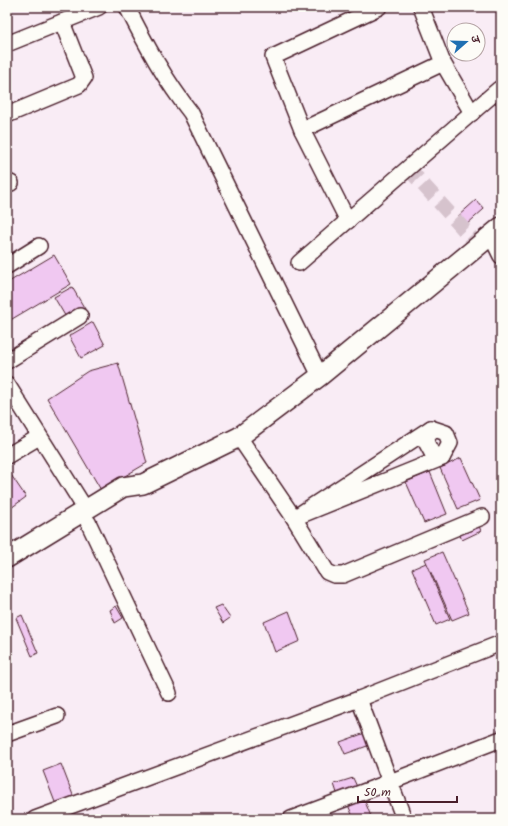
<svg xmlns="http://www.w3.org/2000/svg" width="508" height="826" font-family="Kalam,'Playpen Sans Deva',sans-serif">
<style>
.building{fill:#f0c8f1;stroke:#4a1f2b}
.lines{fill:none;stroke-linecap:round;stroke-linejoin:round}
.minor-tunnel{stroke:#d6c3cd;stroke-width:15;stroke-dasharray:15 8;stroke-linecap:butt}
.minor-casing{stroke:#4a1f2b;stroke-width:18}
.tertiary-casing{stroke:#4a1f2b;stroke-width:22}
.minor{stroke:#fdfcf7;stroke-width:15}
.tertiary{stroke:#fdfcf7;stroke-width:19}
</style>
<rect width="100%" height="100%" fill="#f9ecf5"/>
<filter id="ink" filterUnits="userSpaceOnUse"><feTurbulence type="fractalNoise" baseFrequency=".025" numOctaves="2"/><feDisplacementMap in="SourceGraphic" scale="8" xChannelSelector="R" yChannelSelector="G"/><feConvolveMatrix kernelMatrix="1 2 1 2 8 2 1 2 1" color-interpolation-filters="sRGB"/></filter>
<g filter="url(#ink)">
<!-- building -->
<g class="building">
<path d="M476,200l8,9 -19,17 -8,-9z"/>
<path d="M54,255l17,29 -64,38v-39z"/>
<path d="M72,287l13,22 -18,10 -13,-22z"/>
<path d="M93,322l12,23 -24,13 -12,-22z"/>
<path d="M118,363l29,100 -46,27 -54,-92 41,-27z"/>
<path d="M461,458l19,42 -22,9 -18,-41z"/>
<path d="M7,469l19,28 -15,11 -4,-6z"/>
<path d="M430,472l17,42 -23,9 -18,-41z"/>
<path d="M479,526l2,5 -19,9 -3,-7z"/>
<path d="M442,552l27,61 -17,7 -27,-61z"/>
<path d="M426,563l24,56 -14,6 -24,-56z"/>
<path d="M221,605l9,13 -7,5 -9,-15z"/>
<path d="M116,606l7,12 -8,5 -5,-13z"/>
<path d="M289,611l11,30 -25,11 -11,-30z"/>
<path d="M22,615l16,38 -6,3 -16,-38z"/>
<path d="M365,733l5,12 -25,9 -5,-12z"/>
<path d="M61,764l15,39 -18,7 -15,-39z"/>
<path d="M353,778l5,11 -20,7 -4,-12z"/>
<path d="M364,799l8,20h-18l-6,-14z"/>
</g>
<g class="lines">
<!-- minor-tunnel -->
<path class="minor-tunnel" d="M408,168l71,78"/>
<!-- minor casing -->
<g class="minor-casing">
<g id="minor">
<path d="M127,7c19,38 38,73 64,106l129,263"/>
<path d="M7,44l92,-37"/>
<path d="M443,63l29,50"/>
<path d="M7,115l72,-30 5,-7 -22,-56"/>
<path d="M302,130l141,-67 -22,-56"/>
<path d="M7,185l4,-2"/>
<path d="M348,221l-46,-91 -29,-73 106,-50"/>
<path d="M491,236l10,20"/>
<path d="M299,263l200,-174"/>
<path d="M7,266l32,-20"/>
<path d="M7,361l73,-45"/>
<path d="M7,384l79,126"/>
<path d="M431,428l15,5 4,10 -8,15 -148,60z"/>
<path d="M431,428l-5,14 6,11 10,5"/>
<path d="M239,437l55,81 33,54 7,3h9l139,-58"/>
<path d="M7,456l32,-19"/>
<path d="M88,522l81,171"/>
<path d="M359,699l142,-56"/>
<path d="M7,734l50,-18"/>
<path d="M35,819l324,-120 31,83 -99,37"/>
<path d="M404,819l-14,-37 111,-43"/>
</g>
</g>
<!-- tertiary casing -->
<g class="tertiary-casing">
<path id="tertiary" d="M7,558l116,-71 20,-3 96,-47 81,-61 181,-149"/>
</g>
<!-- minor -->
<use href="#minor" class="minor"/>
<!-- tertiary -->
<use href="#tertiary" class="tertiary"/>
</g>
</g>
<!-- margin -->
<rect width="508" height="826" fill="none" stroke="#fdfcf7" stroke-width="24"/>
<rect x="12" y="12" width="484" height="802" fill="none" stroke="#4a1f2b" stroke-width="1.5" filter="url(#ink)"/>
<!-- north arrow -->
<g transform="translate(466 42) rotate(70)"><circle r="19" fill="#fdfcf7" stroke="#b5a4a5"/>
<path d="M0-3L7 15L0 10L-7 15Z" fill="#1f6fb2"/>
<text y="-6" font-size="11" font-weight="bold" text-anchor="middle" fill="#4a1f2b">उ</text>
</g>
<!-- scale -->
<path d="M358 796v6h99v-6" fill="none" stroke="#4a1f2b" stroke-width="2"/>
<text x="364" y="796" font-size="12" fill="#4a1f2b" stroke="#fdfcf7" stroke-width="3" paint-order="stroke">50 m</text>
</svg>
